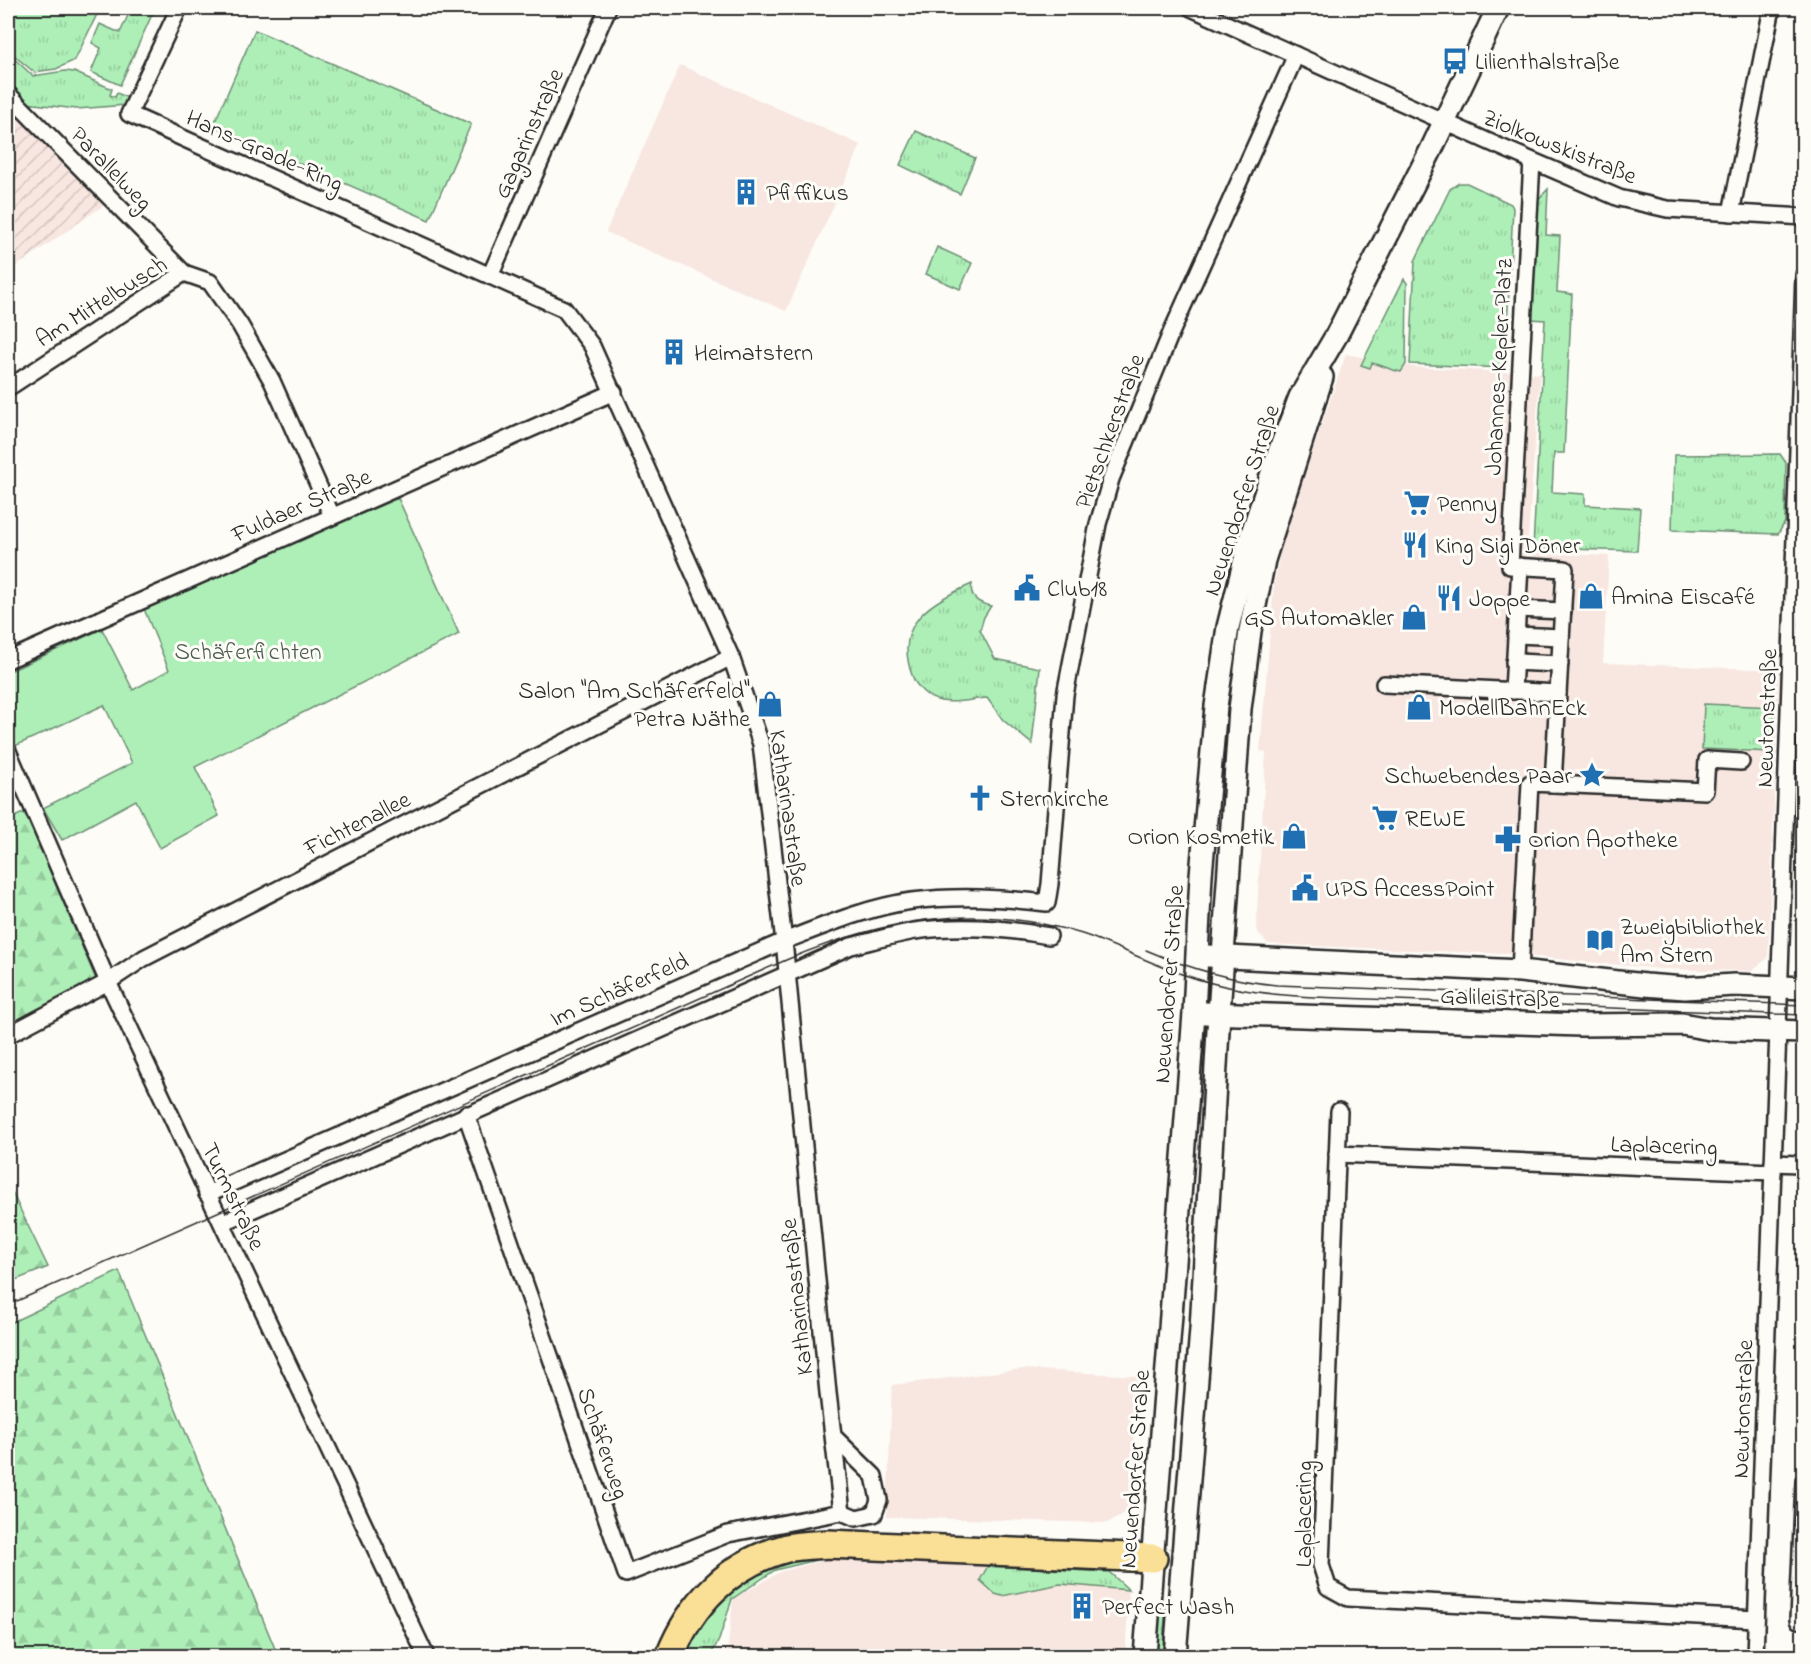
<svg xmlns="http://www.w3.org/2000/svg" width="1811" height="1664" font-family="'Indie Flower',sans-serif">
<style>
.built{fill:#f8e6e0}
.industrial{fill:url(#industrial-furrows)}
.grass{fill:url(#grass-tufts);stroke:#6c8d72;stroke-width:1.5}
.forest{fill:url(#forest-firs);stroke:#6c8d72;stroke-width:1.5}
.garden{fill:#aeefb8;stroke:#6c8d72;stroke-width:1.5}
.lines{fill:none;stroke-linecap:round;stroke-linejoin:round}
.street-casing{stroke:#2b2b2b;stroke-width:20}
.secondary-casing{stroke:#2b2b2b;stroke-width:26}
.highway-casing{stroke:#2b2b2b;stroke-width:32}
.street{stroke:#fdfcf7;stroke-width:15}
.secondary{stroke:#fdfcf7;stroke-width:21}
.highway{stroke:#fadf96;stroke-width:27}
.tram{stroke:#2b2b2b;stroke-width:1.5}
.labels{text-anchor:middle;stroke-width:6;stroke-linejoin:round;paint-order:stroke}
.poi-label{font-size:24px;fill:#2b2b2b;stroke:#fdfcf7;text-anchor:start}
.street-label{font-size:24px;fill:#2b2b2b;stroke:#fdfcf7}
.park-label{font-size:24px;fill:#4c5c4e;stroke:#fdfcf7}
</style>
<defs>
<pattern id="industrial-furrows" width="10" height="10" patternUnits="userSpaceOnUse" patternTransform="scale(1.5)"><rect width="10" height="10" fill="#f8e6e0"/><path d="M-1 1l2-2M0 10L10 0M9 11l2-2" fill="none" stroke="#d5c5c0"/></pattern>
<pattern id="grass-tufts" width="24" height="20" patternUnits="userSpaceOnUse" patternTransform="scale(1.5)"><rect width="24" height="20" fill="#aeefb8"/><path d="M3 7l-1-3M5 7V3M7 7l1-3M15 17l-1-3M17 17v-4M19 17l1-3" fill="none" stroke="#96cd9e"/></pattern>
<pattern id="forest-firs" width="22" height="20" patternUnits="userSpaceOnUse" patternTransform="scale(1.5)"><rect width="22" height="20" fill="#aeefb8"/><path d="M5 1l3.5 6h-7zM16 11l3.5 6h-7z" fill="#96cd9e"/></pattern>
</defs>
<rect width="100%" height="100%" fill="#fdfcf7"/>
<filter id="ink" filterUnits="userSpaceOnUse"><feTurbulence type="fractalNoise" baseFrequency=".0167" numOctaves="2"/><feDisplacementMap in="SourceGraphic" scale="12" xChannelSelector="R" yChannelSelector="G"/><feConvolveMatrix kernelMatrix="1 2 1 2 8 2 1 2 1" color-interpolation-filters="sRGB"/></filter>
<g filter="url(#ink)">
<!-- built -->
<g class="built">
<path d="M680,65l181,80 -75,166 -180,-79z"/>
<path d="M1346,354l67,13 127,7 -13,178 82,4 -6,107 176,7 -11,288 -17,13 -90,-2 -153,-15 -240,-10 -12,-14 10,-178 -6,-1 14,-166 9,-47z"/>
<path d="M1023,1369l114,7 -8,135 -22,12 -220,-6 5,-132z"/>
<path d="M832,1558l156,8 -8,14 22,16 58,-12 69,6 -4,66h-398l6,-57 47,-27z"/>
</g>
<!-- industrial -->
<path class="industrial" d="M8,101l99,102 -99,69z"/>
<!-- grass -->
<g class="grass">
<path d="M8,8h92l-25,52 -19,9 -22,3 -17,-14 -9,-11z"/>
<path d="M123,8h32l-35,77 -29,-13 10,-24 -9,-5 8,-19 20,9 10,-22z"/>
<path d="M255,30l216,94 -42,96 -216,-94z"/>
<path d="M8,53l25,23 32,-5 9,1 38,17 -2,6 5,2 2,-4 11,5 -2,7 -49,4 -51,-6 -18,-20z"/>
<path d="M916,131l59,27 -15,36 -60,-29z"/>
<path d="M1459,183h8l44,21 2,4 -8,160 -95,-4 5,-103 35,-72z"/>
<path d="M1548,189l-2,46 14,1 -3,56 15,2 -8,159h-10l-2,39 33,2v11l55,3 -3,43 -104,-3 12,-228 -14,-1 4,-116z"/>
<path d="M937,247l35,16 -12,26 -34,-15z"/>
<path d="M1404,279l3,4 -1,81 -5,8c-11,-2 -19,-7 -29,-9l-2,5 -9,-3z"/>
<path d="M1780,454l6,9 -1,59 -7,12 -106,-4 2,-75z"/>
<path d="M972,584c-3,14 6,19 19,22l-7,11 -4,13 15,29 45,9 -8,76 -29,-24 -16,-22c-14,1 -31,6 -46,3 -13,-2 -25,-14 -29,-26 -19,-52 19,-73 60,-91z"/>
<path d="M1704,704l71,3 -2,45 -71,-3z"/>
<path d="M794,1556l35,1 -54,13 -43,29 -13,41 -9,16h-32l36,-54 39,-28z"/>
<path d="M988,1566l121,6 20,18 -69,-6 -58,12 -7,-2 -15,-14z"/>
<path d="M1158,1603l8,1 -4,52h-8z"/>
</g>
<!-- forest -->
<g class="forest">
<path d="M25,812l72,170 -89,43v-205z"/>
<path d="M8,1184l40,83 -40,16z"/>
<path d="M119,1271l159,385h-270v-332z"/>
</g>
<!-- garden -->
<path class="garden" d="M398,498l61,136 -264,133 24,49 -59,32 -24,-48 -74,40 -19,-32 89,-45 -28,-58 -89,41 -7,-18v-56l94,-43 31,61 36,-20 -25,-61z"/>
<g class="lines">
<!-- street casing -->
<g class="street-casing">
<g id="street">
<path d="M179,8l-50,106 435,195 28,37 139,311 30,87 24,207 43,442 14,119 14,6 18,-4 5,-14 -5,-24 -41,-40"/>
<path d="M1191,8l305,137 123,53 48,11 137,8"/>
<path d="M8,94l176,179"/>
<path d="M1731,213l41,-205"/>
<path d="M490,276l118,-268"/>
<path d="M8,388l176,-115 26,9 30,43 32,56 60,135"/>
<path d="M1518,609l45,2"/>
<path d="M1516,635l45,2"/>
<path d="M8,660l606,-268"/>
<path d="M1514,662l46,2"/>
<path d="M1384,684l174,9"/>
<path d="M1513,691l7,-125"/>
<path d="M8,751l100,231 318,674"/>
<path d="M1553,784l152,7 2,-31 34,2"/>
<path d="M1520,971l10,-188 23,1 12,-215 -55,-3 22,-405"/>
<path d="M8,1035l100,-53 36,-24 587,-301"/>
<path d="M1339,1111l-18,454 7,22 20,11 408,21"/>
<path d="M466,1114l160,460 102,-40 114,-22"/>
<path d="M1337,1154l436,18"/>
<path d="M1773,1163l26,1 5,5"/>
<path d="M207,1194l577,-253c42,-16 84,-34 128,-40 46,-6 90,-3 135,2l3,-19 15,-189 33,-171 13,-45 60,-146 125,-278"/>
<path d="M222,1223l629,-277c21,-5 42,-11 64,-15 45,-6 90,-3 134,5"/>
<path d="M1798,1620l6,-139"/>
<path d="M1755,1656l23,-625 26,-756"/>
</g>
</g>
<!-- secondary casing -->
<g class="secondary-casing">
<g id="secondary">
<path d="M1208,956l312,15 125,14 40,3 49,-3 70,3"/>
<path d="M1205,1013l376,12 101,-1 28,5 94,3"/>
<path d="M1145,1656l49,-643 7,-138 15,-169 12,-79 22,-88 29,-87 21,-55 36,-61 95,-186 67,-142"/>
<path d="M1175,1656l26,-327 18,-316 21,-304 10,-78 14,-71 58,-183"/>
</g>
</g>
<!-- highway casing -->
<g class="highway-casing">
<path id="highway" d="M670,1656c21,-53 60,-93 117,-108 13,-3 28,-3 41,-4l325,14"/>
</g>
<!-- street -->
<use href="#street" class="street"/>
<!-- secondary -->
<use href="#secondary" class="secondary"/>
<!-- highway -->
<use href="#highway" class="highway"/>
<!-- tram -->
<g class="tram">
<path d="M1146,950c42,18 85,31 131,35l527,20"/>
<path d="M8,1305l778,-345c99,-42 191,-58 296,-26 36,12 70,31 106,42 41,14 82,19 125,21l491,18"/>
</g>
</g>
</g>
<!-- icons -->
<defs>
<g id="bus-bare" transform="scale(2.07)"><path d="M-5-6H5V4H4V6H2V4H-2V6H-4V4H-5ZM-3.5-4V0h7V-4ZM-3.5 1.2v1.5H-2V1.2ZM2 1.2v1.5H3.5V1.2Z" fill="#1f6fb2" stroke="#fdfcf7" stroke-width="2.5" paint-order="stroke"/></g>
<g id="building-bare" transform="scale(2.07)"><path d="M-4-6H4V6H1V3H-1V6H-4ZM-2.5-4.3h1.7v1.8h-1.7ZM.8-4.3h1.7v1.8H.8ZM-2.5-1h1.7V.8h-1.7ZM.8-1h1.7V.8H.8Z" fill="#1f6fb2" stroke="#fdfcf7" stroke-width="2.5" paint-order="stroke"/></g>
<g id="supermarket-bare" transform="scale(2.07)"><path d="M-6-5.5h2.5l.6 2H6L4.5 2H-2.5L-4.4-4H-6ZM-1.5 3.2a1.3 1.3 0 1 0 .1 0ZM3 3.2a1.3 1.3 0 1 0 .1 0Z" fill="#1f6fb2" stroke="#fdfcf7" stroke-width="2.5" paint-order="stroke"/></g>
<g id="restaurant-bare" transform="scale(2.07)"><path d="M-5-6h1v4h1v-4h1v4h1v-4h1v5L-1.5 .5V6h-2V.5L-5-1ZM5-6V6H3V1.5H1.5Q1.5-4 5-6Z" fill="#1f6fb2" stroke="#fdfcf7" stroke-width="2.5" paint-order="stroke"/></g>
<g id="civic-bare" transform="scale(2.07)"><path d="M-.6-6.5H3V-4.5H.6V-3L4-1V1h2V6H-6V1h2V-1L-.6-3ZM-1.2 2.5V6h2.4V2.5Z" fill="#1f6fb2" stroke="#fdfcf7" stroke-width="2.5" paint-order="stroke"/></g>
<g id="shop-bare" transform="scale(2.07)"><path d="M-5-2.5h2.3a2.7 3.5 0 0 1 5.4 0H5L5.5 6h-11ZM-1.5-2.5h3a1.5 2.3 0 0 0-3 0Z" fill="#1f6fb2" stroke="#fdfcf7" stroke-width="2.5" paint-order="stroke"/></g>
<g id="sight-bare" transform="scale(2.07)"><path d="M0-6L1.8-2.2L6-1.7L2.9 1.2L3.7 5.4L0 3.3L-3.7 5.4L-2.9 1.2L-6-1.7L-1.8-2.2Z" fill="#1f6fb2" stroke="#fdfcf7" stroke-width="2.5" paint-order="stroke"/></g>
<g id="church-bare" transform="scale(2.07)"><path d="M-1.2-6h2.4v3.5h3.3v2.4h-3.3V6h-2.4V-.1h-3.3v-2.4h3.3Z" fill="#1f6fb2" stroke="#fdfcf7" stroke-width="2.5" paint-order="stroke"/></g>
<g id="pharmacy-bare" transform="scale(2.07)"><path d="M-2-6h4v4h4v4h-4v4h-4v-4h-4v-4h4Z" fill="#1f6fb2" stroke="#fdfcf7" stroke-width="2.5" paint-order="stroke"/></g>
<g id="library-bare" transform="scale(2.07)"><path d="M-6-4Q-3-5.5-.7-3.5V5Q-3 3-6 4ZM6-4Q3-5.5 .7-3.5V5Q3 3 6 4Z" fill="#1f6fb2" stroke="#fdfcf7" stroke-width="2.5" paint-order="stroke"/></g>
</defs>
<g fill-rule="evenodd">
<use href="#bus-bare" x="1455" y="61"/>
<use href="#building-bare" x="746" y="192"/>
<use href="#building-bare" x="674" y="352"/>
<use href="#supermarket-bare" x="1417" y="503"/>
<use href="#restaurant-bare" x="1415" y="545"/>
<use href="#civic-bare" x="1027" y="588"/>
<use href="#shop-bare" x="1591" y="596"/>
<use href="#restaurant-bare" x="1449" y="598"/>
<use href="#shop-bare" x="1414" y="617"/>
<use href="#shop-bare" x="770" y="704"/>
<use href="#shop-bare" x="1419" y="707"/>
<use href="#sight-bare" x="1592" y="775"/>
<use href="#church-bare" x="980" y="798"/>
<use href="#supermarket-bare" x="1385" y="818"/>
<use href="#shop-bare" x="1294" y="836"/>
<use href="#pharmacy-bare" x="1508" y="839"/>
<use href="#civic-bare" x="1305" y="888"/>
<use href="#library-bare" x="1600" y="940"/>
<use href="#building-bare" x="1082" y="1606"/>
</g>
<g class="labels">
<!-- poi labels -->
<g class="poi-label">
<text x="1475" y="69">Lilienthalstraße</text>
<text x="766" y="200">Pfiffikus</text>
<text x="694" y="360">Heimatstern</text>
<text x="1437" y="511">Penny</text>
<text x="1435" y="553">King Sigi Döner</text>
<text x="1047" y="596">Club18</text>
<text x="1611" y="604">Amina Eiscafé</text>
<text x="1469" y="606">Joppe</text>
<text x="1394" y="625" text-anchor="end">GS Automakler</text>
<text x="750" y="698" text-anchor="end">Salon "Am Schäferfeld"<tspan x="750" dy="28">Petra Näthe</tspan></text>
<text x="1439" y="715">ModellBahnEck</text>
<text x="1572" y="783" text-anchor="end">Schwebendes Paar</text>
<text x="1000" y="806">Sternkirche</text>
<text x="1405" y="826">REWE</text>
<text x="1274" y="844" text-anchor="end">Orion Kosmetik</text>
<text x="1528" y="847">Orion Apotheke</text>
<text x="1325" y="896">UPS AccessPoint</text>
<text x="1620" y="934">Zweigbibliothek<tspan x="1620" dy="28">Am Stern</tspan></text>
<text x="1102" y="1614">Perfect Wash</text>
</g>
<!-- street labels -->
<g class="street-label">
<text transform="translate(528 133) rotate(-66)" y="8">Gagarinstraße</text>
<text transform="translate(1560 146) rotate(22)" y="8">Ziolkowskistraße</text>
<text transform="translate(265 150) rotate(24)" y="8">Hans-Grade-Ring</text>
<text transform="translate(112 168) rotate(46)" y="8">Parallelweg</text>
<text transform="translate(101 301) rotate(-32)" y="8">Am Mittelbusch</text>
<text transform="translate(1498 367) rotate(-87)" y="8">Johannes-Kepler-Platz</text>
<text transform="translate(1109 431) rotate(-70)" y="8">Pietschkerstraße</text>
<text transform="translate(1241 500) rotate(-72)" y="8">Neuendorfer Straße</text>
<text transform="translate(301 505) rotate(-24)" y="8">Fuldaer Straße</text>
<text transform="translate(1766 718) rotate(-88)" y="8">Newtonstraße</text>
<text transform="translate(789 808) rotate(82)" y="8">Katharinastraße</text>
<text transform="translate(357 823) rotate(-27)" y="8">Fichtenallee</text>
<text transform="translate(1168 984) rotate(-86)" y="8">Neuendorfer Straße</text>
<text transform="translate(619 989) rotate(-24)" y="8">Im Schäferfeld</text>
<text transform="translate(1500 997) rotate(2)" y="8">Galileistraße</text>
<text transform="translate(1664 1145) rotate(2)" y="8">Laplacering</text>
<text transform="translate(234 1196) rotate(64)" y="8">Turmstraße</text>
<text transform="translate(796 1297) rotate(-96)" y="8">Katharinastraße</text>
<text transform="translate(1742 1409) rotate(-88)" y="8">Newtonstraße</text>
<text transform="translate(604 1443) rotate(71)" y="8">Schäferweg</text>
<text transform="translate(1134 1469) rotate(-86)" y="8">Neuendorfer Straße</text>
<text transform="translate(1303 1514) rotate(-90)" y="8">Laplacering</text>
</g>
<!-- park labels -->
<g class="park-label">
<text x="248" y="659">Schäferfichten</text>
</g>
</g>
<!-- margin -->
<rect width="1811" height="1664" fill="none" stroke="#fdfcf7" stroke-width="30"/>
<rect x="15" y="15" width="1781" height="1634" fill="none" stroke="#2b2b2b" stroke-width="2" filter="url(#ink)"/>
</svg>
